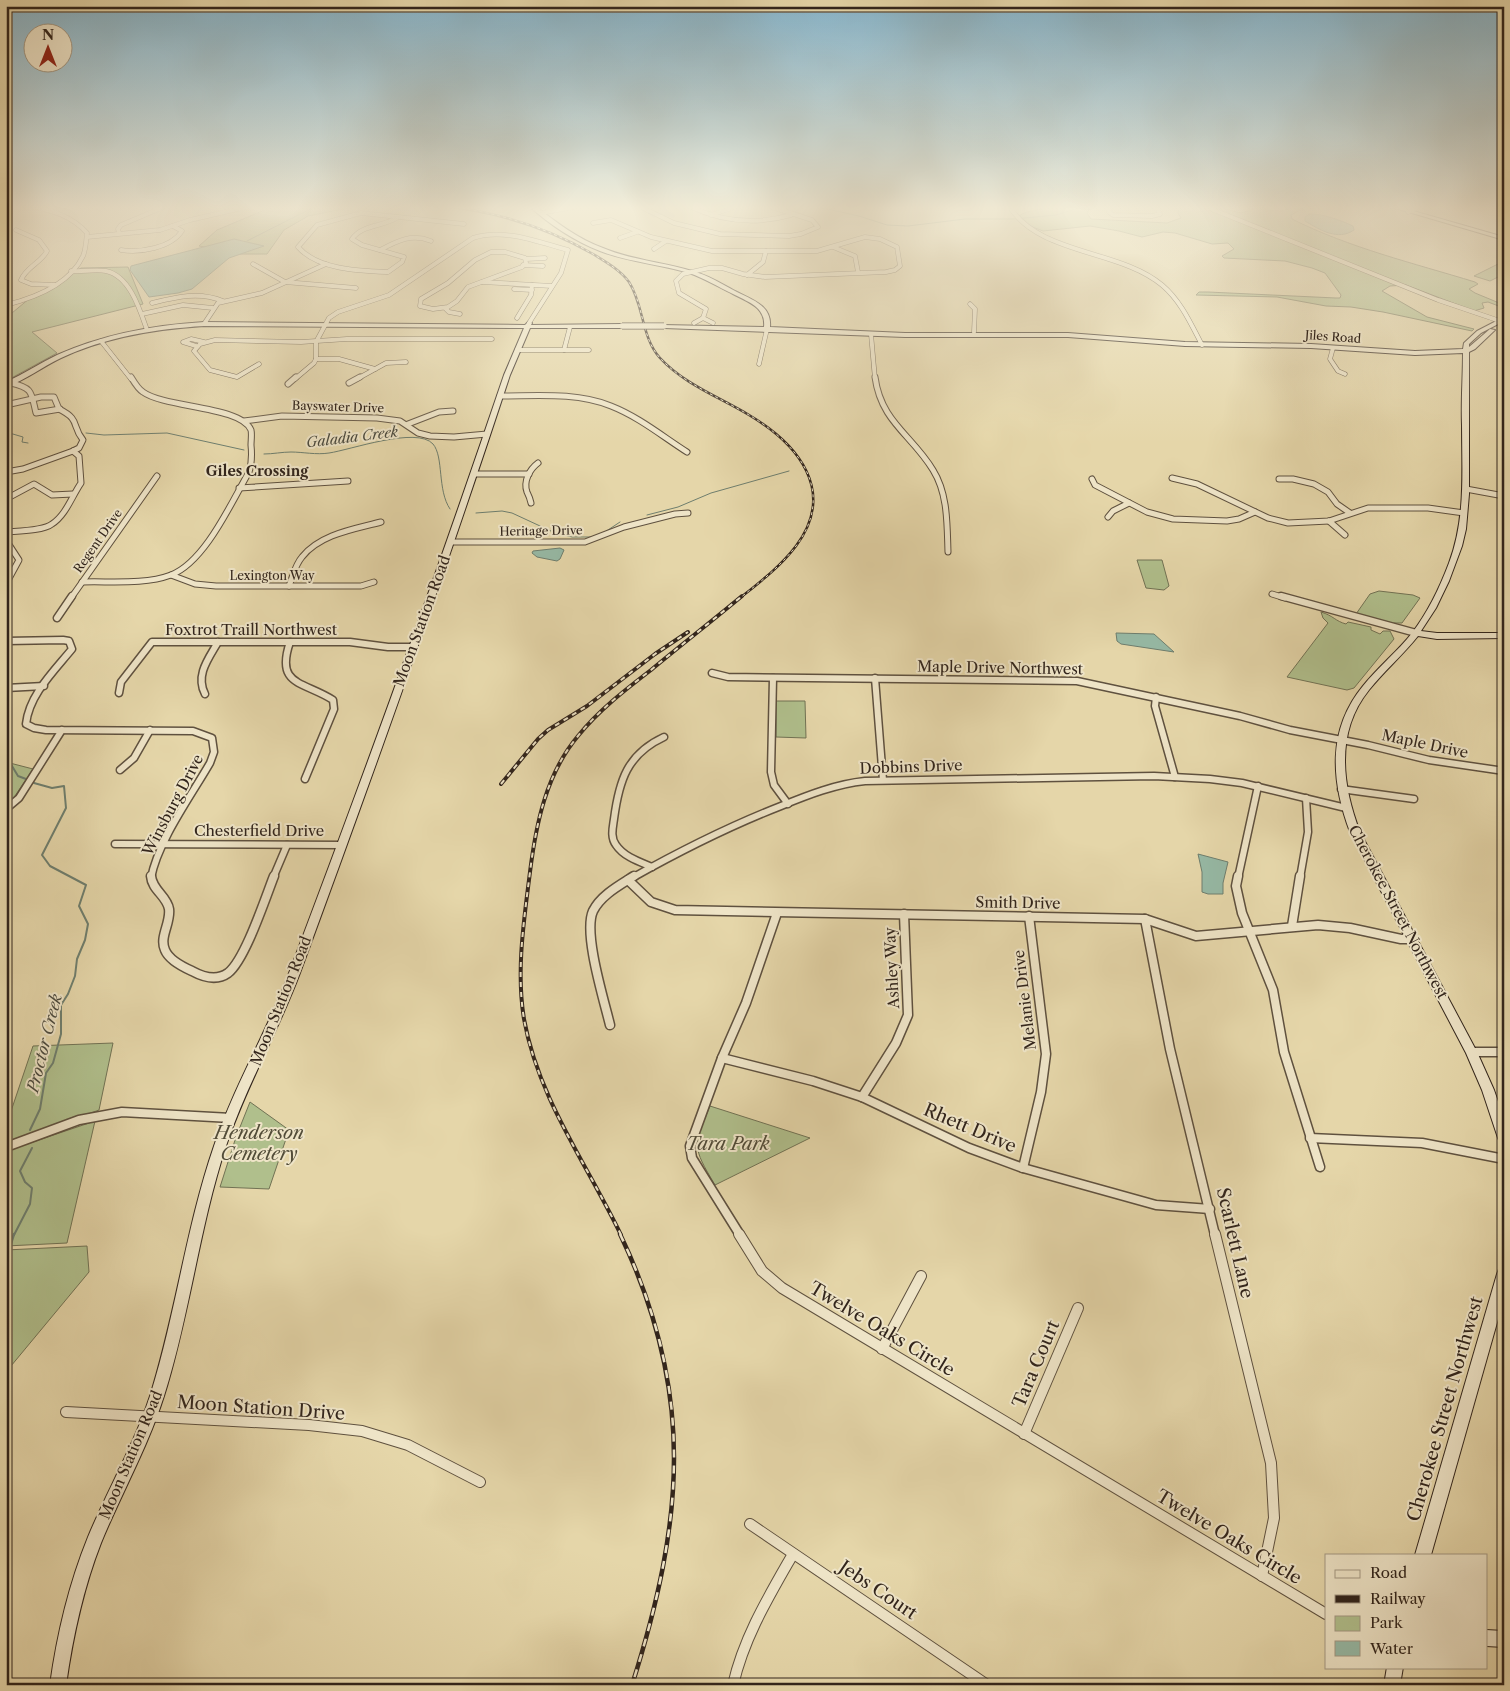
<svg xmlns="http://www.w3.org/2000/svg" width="1510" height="1691" font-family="'Libre Caslon Text',serif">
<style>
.green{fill:#b0bf8c;stroke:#717254}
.water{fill:#96b9a5;stroke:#6e7e6e}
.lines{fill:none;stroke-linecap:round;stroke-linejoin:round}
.stream-far2{stroke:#6e7e6e;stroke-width:1}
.stream-far1{stroke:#6e7e6e;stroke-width:2}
.stream{stroke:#6e7e6e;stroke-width:2.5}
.street-far4-casing{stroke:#5f513f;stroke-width:5}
.street-far3-casing{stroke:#5f513f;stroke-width:7}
.street-far2-casing{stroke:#5f513f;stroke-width:9}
.street-far1-casing{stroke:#5f513f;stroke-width:11}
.street-casing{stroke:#5f513f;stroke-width:12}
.secondary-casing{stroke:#32251c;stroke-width:2}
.street-far4{stroke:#eee4c7;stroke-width:4}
.street-far3{stroke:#eee4c7;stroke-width:5}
.street-far2{stroke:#eee4c7;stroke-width:6}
.street-far1{stroke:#eee4c7;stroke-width:8}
.street{stroke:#eee4c7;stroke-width:10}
.secondary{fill:#eee4c7;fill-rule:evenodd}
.rail-far2-casing{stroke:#32251c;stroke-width:2.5}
.rail-far1-casing{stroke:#32251c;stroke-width:4}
.rail-casing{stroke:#32251c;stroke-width:4.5}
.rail-far2{stroke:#eee4c7;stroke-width:1;stroke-dasharray:3;stroke-linecap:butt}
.rail-far1{stroke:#eee4c7;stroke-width:2;stroke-dasharray:5;stroke-linecap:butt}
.rail{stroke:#eee4c7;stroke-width:2.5;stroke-dasharray:8;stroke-linecap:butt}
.secondary-bridge-casing{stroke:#32251c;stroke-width:7;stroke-linecap:butt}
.secondary-bridge{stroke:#eee4c7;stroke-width:5.5}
.labels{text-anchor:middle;stroke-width:4;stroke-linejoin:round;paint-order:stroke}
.far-street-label{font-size:12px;fill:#32251c;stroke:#eee4c7}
.far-water-label{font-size:14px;font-style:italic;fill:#4b4a3e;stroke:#eee4c7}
.far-neighbourhood-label{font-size:14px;font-weight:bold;fill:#32251c;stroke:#eee4c7}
.street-label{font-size:15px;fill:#32251c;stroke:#eee4c7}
.water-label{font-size:16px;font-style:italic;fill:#4b4a3e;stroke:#eee4c7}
.near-street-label{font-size:18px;fill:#32251c;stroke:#eee4c7}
.near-park-label{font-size:18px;font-style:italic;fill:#524c38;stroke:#eee4c7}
</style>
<rect width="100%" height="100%" fill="#e5d6a9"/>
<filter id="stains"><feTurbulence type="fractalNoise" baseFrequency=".004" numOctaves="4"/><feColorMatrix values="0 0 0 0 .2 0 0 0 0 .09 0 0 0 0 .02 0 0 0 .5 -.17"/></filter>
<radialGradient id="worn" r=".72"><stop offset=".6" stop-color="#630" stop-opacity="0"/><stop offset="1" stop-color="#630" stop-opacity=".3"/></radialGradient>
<!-- green -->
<g class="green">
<path d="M274,206h84l-50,10 -24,14 -17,24h-27l-2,-9 -22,4 -17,-3 18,-16z"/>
<path d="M1052,206h39l-4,7 4,6 76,4 14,-5 -3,-5 1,-5 -3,-2h37l28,7 13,-4 -7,-3 17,4 17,1 11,-3 8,2 -9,5 1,4c58,29 121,44 183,63l3,2 -9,5 6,4 29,12v3l-16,-6 -6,1 2,5 -10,3 -68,-26 -16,1 -8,5 45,26 47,12 -2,2 -89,-19 -32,-5 -25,-1 -49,-9 -81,-2 3,-3h9l128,6h4l1,-3 -16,-22 -13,-5 -27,-7 -61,-3 -2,-2 12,-7 -6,-6 -16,1 -37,-11 -12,-1 -21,5 -23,-6 -29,-5 -47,5 -13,-5 -11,-10c7,-6 23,-6 33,-10z"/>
<path d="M1504,261v13l-14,7 -16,-5z"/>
<path d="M128,267l15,37 -111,28 25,21 -51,28v-63l24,-20 24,-12 27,-18z"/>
<path d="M1137,560h25l7,26 -5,4 -18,-2z"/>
<path d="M1379,591l34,4 7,3 -18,25h-10l-36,-9 14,-20z"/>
<path d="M1321,612c13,4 14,9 25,12l2,-2 23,5v3l9,4 3,-3h7l4,8 -40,49 -7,2 -60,-13 41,-54 -5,-5z"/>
<path d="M776,701h29l1,37 -30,-1z"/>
<path d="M6,762l27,7 -20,30 -7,6z"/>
<path d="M113,1043l-14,67 -93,34v-18l27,-80z"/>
<path d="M250,1102l39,28 -20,59 -49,-2 16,-50z"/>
<path d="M710,1106l100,32 -95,47c-23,-39 -22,-38 -5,-79z"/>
<path d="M95,1121l-28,122 -61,3v-95z"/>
<path d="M87,1246l2,26 -83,100v-122z"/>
</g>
<!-- water -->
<g class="water">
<path d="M1309,214c15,0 31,6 44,12l1,4c-16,11 -34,0 -49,-9v-4z"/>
<path d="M234,239l30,7 -35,12 -37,31 -14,4 -29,4 -19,-27 1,-4z"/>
<path d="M560,548l4,2 -4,9 -3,2 -20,-4 -5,-4 1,-2z"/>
<path d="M1116,633l38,1 20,18 -53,-8 -4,-3z"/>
<path d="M1198,854l30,8 -5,21v11h-15l-6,-2v-20z"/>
</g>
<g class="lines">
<!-- stream-far2 -->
<g class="stream-far2">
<path d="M814,206l45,10 28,9 21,1 57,-7h49l42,-4 29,-9"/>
<path d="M247,241l69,-35"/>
<path d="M6,432l17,5 -1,5 6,1"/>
<path d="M86,433l18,2 63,-2 77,17"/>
<path d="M264,454c9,0 18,-2 27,-2 12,0 25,3 38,1 21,-3 88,-27 104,-9 11,13 4,46 17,65"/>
<path d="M476,513l26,-2 10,2 41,19 19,5h20"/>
<path d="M647,515l31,-8 33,-14 78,-22"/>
<path d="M605,532l15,-10"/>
</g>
<!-- stream-far1 -->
<g class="stream-far1">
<path d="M6,760l3,1 9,15 8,3"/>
<path d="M30,1130l10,-21 6,-36 7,-10 8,-29v-29l7,-11 7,-18 2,-17 8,-19 3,-16 -9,-18 7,-21 -36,-19 -8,-11 24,-47 -2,-22 -12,2 -18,-5"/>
<path d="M14,1235l16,-31 2,-16 -7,-6 -5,-11 12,-23"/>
</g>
<!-- stream -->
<path class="stream" d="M6,1259l8,-25"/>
<!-- street-far4 casing -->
<g class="street-far4-casing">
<g id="street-far4">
<path d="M93,206l8,3"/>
<path d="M639,206l35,17 46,11 69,2 12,-2 17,-7 -6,-7 -43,-14"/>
<path d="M689,206c33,16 67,19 102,9"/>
<path d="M1009,206c30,49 110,43 153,79 19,16 29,39 40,60"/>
<path d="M1110,206l-1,6 4,3 39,1 8,-2 -3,-8"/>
<path d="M1204,206l234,94 62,21"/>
<path d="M1408,212l11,-6"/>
<path d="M541,213l38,-7"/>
<path d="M711,215l26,-9"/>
<path d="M398,217c-14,10 -36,7 -46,22l10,6 42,12 -2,5 -14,10c-28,-1 -70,-2 -90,-25l19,-22 44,-12 103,11"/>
<path d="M593,223l18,-3 40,17 61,14h105l48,-14 15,2 17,8 3,19 -5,4 -9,2 -121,5 -22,-3 -21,-6h-13l-26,6 -7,7 3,12 27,16 -3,9 -9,5"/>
<path d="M16,230l23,10 8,11c-6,12 -21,16 -26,29l10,4 24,1"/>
<path d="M119,233l-1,-4 3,-4 45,-19"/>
<path d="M87,237l73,-7 30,-10 61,-14"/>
<path d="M620,238l17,-6"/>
<path d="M833,247l22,9 3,16"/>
<path d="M654,249l12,-8"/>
<path d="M121,250c19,3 50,-2 61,-19l-9,-5"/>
<path d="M380,250c17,-9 32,-17 51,-9"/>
<path d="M491,252h14l20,6 1,5 -4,4 -54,20 -11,14 -9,6 -15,2 -13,-3 1,-7 27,-16 27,-23z"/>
<path d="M526,259l19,-1"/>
<path d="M253,264l32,18 71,6"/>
<path d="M523,265l20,1"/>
<path d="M71,271c12,1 24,-2 35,0 24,5 34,39 41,59"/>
<path d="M747,275l16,-13 3,-11"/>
<path d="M482,282l70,4"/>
<path d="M514,289l18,1"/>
<path d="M152,303c24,-6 47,-12 71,-2"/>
<path d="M970,304l5,5 -1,23"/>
<path d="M6,305c28,-7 64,-21 77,-49 3,-7 3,-15 4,-23 -15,-17 -34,-22 -55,-27"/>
<path d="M445,308l4,4 11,2"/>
<path d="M142,314l41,-9 30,3"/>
<path d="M517,318l14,-23 1,-10"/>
<path d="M703,318l10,5"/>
<path d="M204,324l14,-21 44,-10 64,-29"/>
<path d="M871,334l4,45"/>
<path d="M101,341l30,38"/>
<path d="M196,346l-13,-4 8,-3 13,3"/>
<path d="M1333,348l-3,11 8,12 7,3"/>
<path d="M517,350h72"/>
<path d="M564,350l6,-23"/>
<path d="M316,359h23l36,10"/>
<path d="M259,364l-22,13 -27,-7 -16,-19 6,-7 15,-4 86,2 46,-3h145"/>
<path d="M759,364l8,-35"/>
<path d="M295,379l19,-16 2,-4v-17l13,-24 9,-6 51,-17 84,-57c31,-10 65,4 95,12l-7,23 -32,50"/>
<path d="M357,379l29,-16 20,-1"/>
</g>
</g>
<!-- street-far3 casing -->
<g class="street-far3-casing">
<g id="street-far3">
<path d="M875,377c6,45 37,58 58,93 15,24 14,54 15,82"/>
<path d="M11,383c22,5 20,9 25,30l24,-4"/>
<path d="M349,383l11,-6"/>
<path d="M288,384l8,-7"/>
<path d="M500,396c37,0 76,-4 111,10 28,11 51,30 76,46"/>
<path d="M6,405l35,-8h13l5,12c22,11 12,16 24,31l-4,8 -6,3 -50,18 -17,3"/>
<path d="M244,421l38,-5 95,2 23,3 18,12 12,3 24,1 33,-3"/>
<path d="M408,424l31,-12 14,-1"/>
<path d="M474,474h55"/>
<path d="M1172,478l25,6 71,34 20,5 41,-2 39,-13h60l36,5"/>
<path d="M1092,479l3,6 52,27 26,7 54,2 12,-2 16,-7"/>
<path d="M1279,479h14l21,5 14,8 9,12 13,9"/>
<path d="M239,488l109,-7"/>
<path d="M1466,489l38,7"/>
<path d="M6,499l28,-15 18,11 21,-1"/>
<path d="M531,503c-1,-5 -2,-7 -4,-11 -4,-11 3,-23 11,-29"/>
<path d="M1108,517l5,-6 16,-8"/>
<path d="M1329,521l16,14"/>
<path d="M6,532c11,-1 37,-1 46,-8 14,-9 20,-28 29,-41l-2,-27 -6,-5"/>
<path d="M6,540l13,20 -13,24"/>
<path d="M451,542h134l39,-15 51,-13 13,-1"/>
<path d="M171,575l24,9 21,2h145l13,-4"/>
<path d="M82,582c28,-1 62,3 89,-7 34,-13 60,-72 78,-103 3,-9 3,-17 2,-27 0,-4 1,-11 0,-15 -10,-24 -86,-22 -108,-38 -5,-3 -9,-10 -12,-15"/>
<path d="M289,586c4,-10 6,-21 13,-29 18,-23 53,-28 79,-35"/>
<path d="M1272,594l13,4"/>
<path d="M71,598l86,-122"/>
</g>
</g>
<!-- street-far2 casing -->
<g class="street-far2-casing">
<g id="street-far2">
<path d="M1281,596l135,37"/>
<path d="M57,618l15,-22"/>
<path d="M6,641l57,-1 6,1 3,8c-18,22 -43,46 -46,75l8,4 12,2 147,1 19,7 2,14 -4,11c-19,33 -52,78 -59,115"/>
<path d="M290,642c-15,44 13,39 43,58l1,9 -29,70"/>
<path d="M712,673l16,4 349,4 163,35 50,14 78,15 61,15 75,11"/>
<path d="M773,678l-2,94 3,13 14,19"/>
<path d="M875,678l8,102"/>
<path d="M6,688l38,-2"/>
<path d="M119,693l2,-11 31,-40h198l38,5h24"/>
<path d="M205,694c-10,-19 4,-36 13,-52"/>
<path d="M1156,697l-1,9 20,71"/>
<path d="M120,770l14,-12 16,-28"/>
<path d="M1341,789l73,10"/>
<path d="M6,809l13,-11 43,-68"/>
<path d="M115,844l227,1"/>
<path d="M652,867c-12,-5 -28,-10 -36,-22 -6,-8 -3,-18 -2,-26 5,-38 13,-65 50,-82"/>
<path d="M273,878l14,-33"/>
<path d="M632,878c48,-27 98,-52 149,-72 27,-11 55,-22 84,-25l289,-5 56,3 32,4 104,25"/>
<path d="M1238,878l20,-92"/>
<path d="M1300,878l8,-46 -2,-34"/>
</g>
</g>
<!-- street-far1 casing -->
<g class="street-far1-casing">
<g id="street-far1">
<path d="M151,876c1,14 16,20 18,33 2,14 -10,28 -4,41 4,10 18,17 27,21 11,6 25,10 36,2 17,-13 37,-74 46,-97"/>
<path d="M1238,876l-2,10 6,27 31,77 11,62 36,115"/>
<path d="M628,880l23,22 24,8 470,9 51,17 122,-11 32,3 51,11h11"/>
<path d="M1145,919l25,130 45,186"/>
<path d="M1292,926l8,-50"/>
<path d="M610,1025c-6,-25 -27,-92 -17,-114 8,-16 27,-26 41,-35"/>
<path d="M1471,1052h33"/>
<path d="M722,1058l91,23 49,16 107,51 54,20 133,37 54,4"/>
<path d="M862,1097l34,-54 12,-28 -4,-101"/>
<path d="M1310,1138l112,5 82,16"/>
<path d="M6,1147l73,-27 43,-8 109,6"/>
<path d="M1023,1168l18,-76 5,-38 -17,-138"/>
<path d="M740,1235l-48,-77 -2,-12 32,-88 24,-55 31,-90"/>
</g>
</g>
<!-- street casing -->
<g class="street-casing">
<g id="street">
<path d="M739,1234l23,37 20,17 544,326"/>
<path d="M1215,1234l56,229 3,55 -12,58"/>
<path d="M882,1349l39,-73"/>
<path d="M66,1412l243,13 53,6 46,14 72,37"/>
<path d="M1024,1434l54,-126"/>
<path d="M750,1524l237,161"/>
<path d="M733,1685c11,-48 36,-89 60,-131"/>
</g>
</g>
<!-- secondary casing -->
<g class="secondary-casing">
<g id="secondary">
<path d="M529,206h6c21,16 43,33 68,42 28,12 60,14 89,23 16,4 30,13 45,21 16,8 35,14 33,35l135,6h163l117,9 126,2 104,7 48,-2 1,-6 13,-12 27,-14v4l-23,12 -12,11v3l21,-18 5,1 -20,19 -6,3v142l-3,35 -4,17 -13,35 -13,27 -15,23 16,2h67v5l-67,1 -19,-3c-15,19 -34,35 -49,54 -34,42 -27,95 -9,142l117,220 17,38 10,29v24l-4,-1 -2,-4 -16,-48 -16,-37 -116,-221c-19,-51 -23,-102 13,-146 15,-19 34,-34 49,-53 16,-21 28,-46 37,-70 17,-45 13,-92 13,-138 -1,-24 1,-48 1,-72l-48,2 -104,-7 -126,-2 -117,-9h-163l-241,-9 -3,-2 1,-1 102,2c2,-20 -16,-25 -31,-33 -15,-7 -29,-16 -44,-21 -30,-9 -61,-11 -89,-22 -26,-10 -51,-27 -71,-45z"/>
<path d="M1388,206h8l108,31v3z"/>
<path d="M529,321l3,2 -1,2 91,-1 3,2 -3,2h-92l-20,47c-66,201 -137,400 -210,598 -22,59 -54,113 -74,173 -27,82 -36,168 -62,250 -16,51 -43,98 -63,147 -18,46 -28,93 -35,142h-16c7,-51 19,-101 38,-148 20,-48 46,-92 62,-141 26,-82 36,-169 64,-250 20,-60 53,-114 75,-173 75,-198 147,-397 215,-598l20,-47 -320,-2c-49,3 -98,11 -143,32 -19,9 -35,22 -55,29v-5c18,-8 34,-19 51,-27 47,-21 97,-30 147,-33l321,3z"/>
<path d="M1504,1268v30l-73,257h-16l82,-281 2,-5z"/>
<path d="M1486,1630l18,1v16l-18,-1z"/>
<path d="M1387,1667h16l-3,18h-16z"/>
</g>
</g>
<!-- street-far4 -->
<use href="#street-far4" class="street-far4"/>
<!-- street-far3 -->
<use href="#street-far3" class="street-far3"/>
<!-- street-far2 -->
<use href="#street-far2" class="street-far2"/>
<!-- street-far1 -->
<use href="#street-far1" class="street-far1"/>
<!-- street -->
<use href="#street" class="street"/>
<!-- secondary -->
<use href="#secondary" class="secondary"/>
<!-- rail-far2 casing -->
<g class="rail-far2-casing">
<path id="rail-far2" d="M444,206c54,6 102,21 149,48 13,8 27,16 36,28 15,23 12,55 31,76 24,26 59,39 89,57 49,29 88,76 47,131 -16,21 -36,36 -56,52"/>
</g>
<!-- rail-far1 casing -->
<g class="rail-far1-casing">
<g id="rail-far1">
<path d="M501,784l37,-45 10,-9 39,-24 68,-52 33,-22"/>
<path d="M621,1235c-34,-71 -83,-137 -97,-216 -8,-48 0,-99 6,-147 6,-48 16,-98 48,-136 21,-26 47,-46 73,-66 30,-25 61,-49 91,-74"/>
</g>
</g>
<!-- rail casing -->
<g class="rail-casing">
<path id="rail" d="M620,1234c76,159 64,287 12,451"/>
</g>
<!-- rail-far2 -->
<use href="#rail-far2" class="rail-far2"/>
<!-- rail-far1 -->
<use href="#rail-far1" class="rail-far1"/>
<!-- rail -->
<use href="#rail" class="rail"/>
<!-- secondary-bridge casing -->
<g class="secondary-bridge-casing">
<path id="secondary-bridge" d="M622,326h42"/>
</g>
<!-- secondary-bridge -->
<use href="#secondary-bridge" class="secondary-bridge"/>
</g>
<!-- sky -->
<linearGradient id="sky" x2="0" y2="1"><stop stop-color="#87b6cd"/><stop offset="0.47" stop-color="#f3edd8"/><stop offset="1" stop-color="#f3edd8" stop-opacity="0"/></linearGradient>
<rect width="1510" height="443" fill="url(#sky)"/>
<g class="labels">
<!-- far-street labels -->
<g class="far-street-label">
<text transform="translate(1333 337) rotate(4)" y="4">Jiles Road</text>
<text transform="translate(338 407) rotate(2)" y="4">Bayswater Drive</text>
<text transform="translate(541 531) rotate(-1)" y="4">Heritage Drive</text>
<text transform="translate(98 541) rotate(-55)" y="4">Regent Drive</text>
<text x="272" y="580">Lexington Way</text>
</g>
<!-- far-water labels -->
<g class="far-water-label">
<text transform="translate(352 437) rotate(-7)" y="5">Galadia Creek</text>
</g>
<!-- far-neighbourhood labels -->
<g class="far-neighbourhood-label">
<text x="257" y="476">Giles Crossing</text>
</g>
<!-- street labels -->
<g class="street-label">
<text transform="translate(422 621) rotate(-70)" y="5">Moon Station Road</text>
<text x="251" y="635">Foxtrot Traill Northwest</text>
<text transform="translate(1000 668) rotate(1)" y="5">Maple Drive Northwest</text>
<text transform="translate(1425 744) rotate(12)" y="5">Maple Drive</text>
<text transform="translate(911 767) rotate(-2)" y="5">Dobbins Drive</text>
<text transform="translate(173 805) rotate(-62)" y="5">Winsburg Drive</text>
<text x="259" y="836">Chesterfield Drive</text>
<text transform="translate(1018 903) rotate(1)" y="5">Smith Drive</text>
<text transform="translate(1398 912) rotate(62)" y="5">Cherokee Street Northwest</text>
<text transform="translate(892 968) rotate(-93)" y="5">Ashley Way</text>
<text transform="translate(1025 1000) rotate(-97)" y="5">Melanie Drive</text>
<text transform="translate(281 1001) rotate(-68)" y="5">Moon Station Road</text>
<text transform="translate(131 1455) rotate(-67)" y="5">Moon Station Road</text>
</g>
<!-- water labels -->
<g class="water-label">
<text transform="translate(44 1043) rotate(-76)" y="6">Proctor Creek</text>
</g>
<!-- near-street labels -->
<g class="near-street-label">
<text transform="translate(970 1128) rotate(23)" y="6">Rhett Drive</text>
<text transform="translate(1235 1243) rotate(77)" y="6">Scarlett Lane</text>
<text transform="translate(882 1329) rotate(31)" y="6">Twelve Oaks Circle</text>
<text transform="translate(1036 1364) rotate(-67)" y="6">Tara Court</text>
<text transform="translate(261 1408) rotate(4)" y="6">Moon Station Drive</text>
<text transform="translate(1445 1409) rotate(-74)" y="6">Cherokee Street Northwest</text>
<text transform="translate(1229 1537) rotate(31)" y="6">Twelve Oaks Circle</text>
<text transform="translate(878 1590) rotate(34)" y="6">Jebs Court</text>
</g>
<!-- near-park labels -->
<g class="near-park-label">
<text x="259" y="1139">Henderson<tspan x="259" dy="21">Cemetery</tspan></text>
<text x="728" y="1150">Tara Park</text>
</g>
</g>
<!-- margin -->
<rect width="1510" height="1691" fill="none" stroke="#e5d6a9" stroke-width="25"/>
<rect x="8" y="8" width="1495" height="1676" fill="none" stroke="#32251c" stroke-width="2.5"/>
<rect x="12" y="12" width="1485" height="1666" fill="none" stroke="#32251c"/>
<!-- legend -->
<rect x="1325" y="1554" width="162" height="115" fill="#eee4c7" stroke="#a39883"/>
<rect x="1335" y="1570" width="25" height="8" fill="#eee4c7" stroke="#a39883"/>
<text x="1370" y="1578" font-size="15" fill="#32251c">Road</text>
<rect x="1335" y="1595" width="25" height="8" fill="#32251c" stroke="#a39883"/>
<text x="1370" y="1604" font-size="15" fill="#32251c">Railway</text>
<rect x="1335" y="1616" width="25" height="15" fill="#b0bf8c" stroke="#a39883"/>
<text x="1370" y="1628" font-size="15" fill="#32251c">Park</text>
<rect x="1335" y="1641" width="25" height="15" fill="#96b9a5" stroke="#a39883"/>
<text x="1370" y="1654" font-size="15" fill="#32251c">Water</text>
<!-- north arrow -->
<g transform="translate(48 48)"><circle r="24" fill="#eee4c7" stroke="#a39883"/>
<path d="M0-4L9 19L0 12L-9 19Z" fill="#8f2418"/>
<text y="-8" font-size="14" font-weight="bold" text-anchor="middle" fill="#32251c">N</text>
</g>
<rect width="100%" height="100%" filter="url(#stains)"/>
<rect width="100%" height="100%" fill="url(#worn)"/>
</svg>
